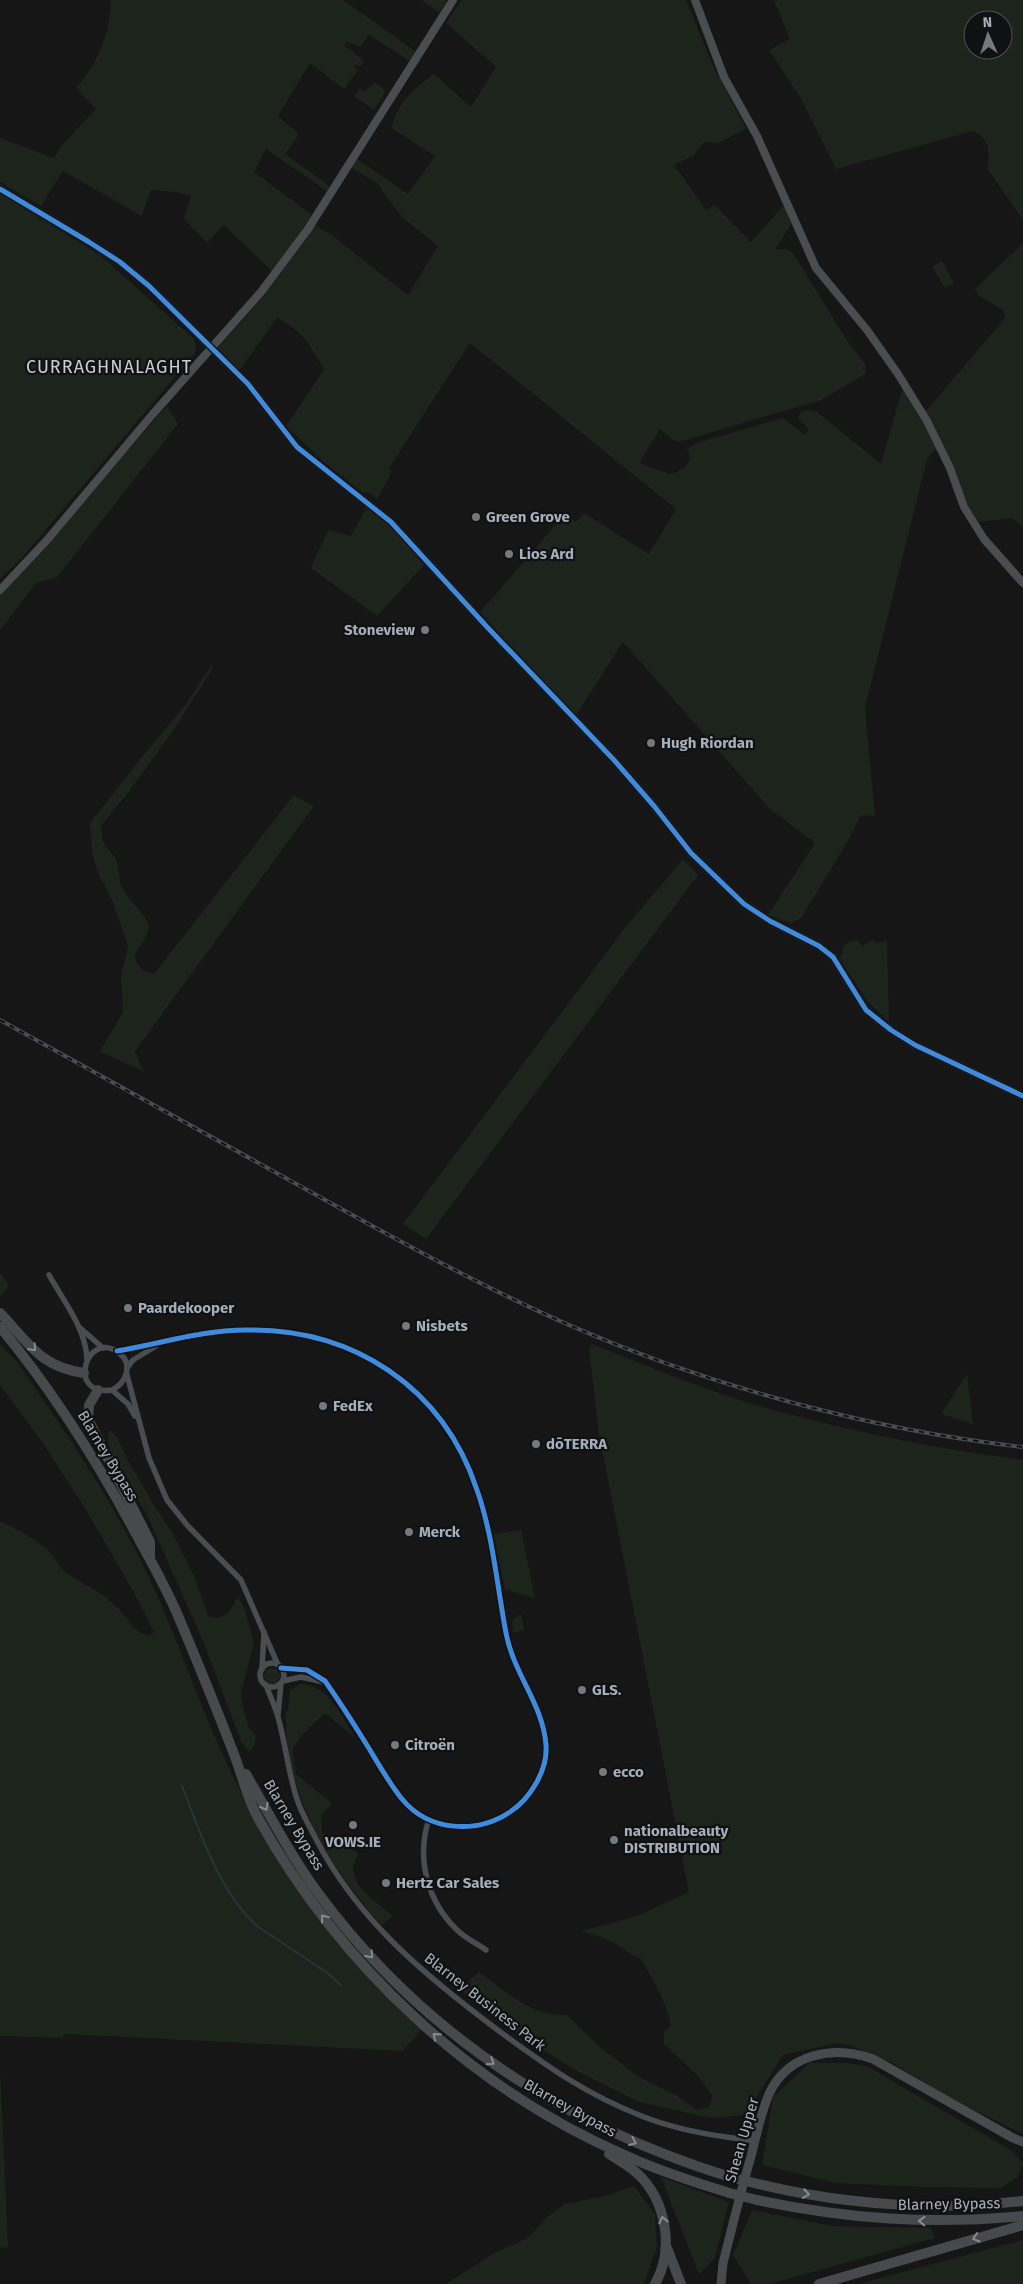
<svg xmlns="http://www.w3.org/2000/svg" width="1023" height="2284" font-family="'Fira Sans',sans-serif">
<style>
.green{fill:#1c241c;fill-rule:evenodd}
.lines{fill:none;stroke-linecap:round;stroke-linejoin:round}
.stream{stroke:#28343a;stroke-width:2}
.minor{stroke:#4a4d50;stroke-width:5.5}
.tertiary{stroke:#4a4d50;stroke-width:8}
.secondary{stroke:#484b4e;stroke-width:9}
.trunk{stroke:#48494c;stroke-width:10}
.rail-casing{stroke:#4a4c4f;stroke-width:4}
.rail{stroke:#101113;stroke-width:2;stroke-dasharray:5.5;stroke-linecap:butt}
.trunk-bridge{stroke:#48494c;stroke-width:10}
.cycleway-casing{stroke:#101113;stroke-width:8}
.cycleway{stroke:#408adc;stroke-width:5}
.oneway{stroke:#858b93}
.poi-dot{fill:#747980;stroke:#101113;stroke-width:2}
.labels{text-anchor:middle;stroke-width:4.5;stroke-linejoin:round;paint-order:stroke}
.poi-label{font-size:15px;font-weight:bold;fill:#a6afb9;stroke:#101113;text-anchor:start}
.street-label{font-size:15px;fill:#a6afb9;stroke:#101113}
.quarter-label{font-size:18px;letter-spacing:1px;fill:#c7cdd4;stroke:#101113}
</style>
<rect width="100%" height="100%" fill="#161617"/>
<!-- green -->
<g class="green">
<path d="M111,0h232l72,51 -4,11 -42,-27 -9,12 -13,-5 -3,3 20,16 -4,6 -3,-3 -3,3 4,3 -14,19 -34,-26 -32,53 21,18 -14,20 45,32 -3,5 -61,-42 -12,23 58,43 -39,57 -49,-47 -17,18 -23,-24 7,-23 -15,-4 -25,-2 -9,26 -79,-45 -22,35 -41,-24v-44l54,20 8,-13 34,-36 -20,-21c22,-24 34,-56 35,-88z"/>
<path d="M422,0h25l-8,13z"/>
<path d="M462,0h224l27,66 33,62 -27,15 -15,-1 -11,14 -19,9 32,45 9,-5 36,37 34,-38 7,19 -17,26h11l7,4 55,89 18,23 -1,9 -44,26 -142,42 -6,-2 -13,-11 -21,34 31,11c12,-3 25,-11 17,-25l10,-6 86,-25 22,17 4,-5 -11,-12 2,-5 7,-3 9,1 65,53 23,-81 35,63 -12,13 -62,249 10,108 -14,-1 -13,26 -47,77 -10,5 -23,-8 47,-72 -46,-35 -146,-166 -47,73 -96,-103 85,-98 11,8 8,-9 65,41 27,-45 -206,-166 -81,125 3,3 -15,29 -5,-6 -11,-3 -38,-30 -37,-35 38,-57c-16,-26 -20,-37 -47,-51l-38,53 -20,-19 -1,-4 46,-52 47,-73 18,10 79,62 30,-49 -36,-29 -26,-35 -26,-15 7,-8 51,35 27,-38 -44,-28c10,-30 19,-36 43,-54l37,33 25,-40 -50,-44z"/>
<path d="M774,0h249v220l-36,-52c4,-15 1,-31 -14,-37l-137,38 -35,-70 -32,-49 21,-11zM973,20h30v30h-30z"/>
<path d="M375,83l8,5 2,5 -11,17 -20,-14 6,-8 5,3z"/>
<path d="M0,194l100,61 94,84 2,6 -1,8 -174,206 -21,19z"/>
<path d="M1023,243v284l-11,-9 -34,4 -13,-22 -28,-68 -12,-20 80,-94 -2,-8 -24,-14 -4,-7z"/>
<path d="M942,261l12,22 -9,5 -13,-21z"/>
<path d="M167,406l11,18 -121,153 -21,6 -36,47v-35z"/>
<path d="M366,508l23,17 35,40 -47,51 -66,-48 17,-38 23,6z"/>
<path d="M213,663l-2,8 -36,57 -44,61 -30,37 2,16 14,18 3,22 5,11 21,26 3,7c-2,5 -3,12 -6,16 -8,12 -12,15 -1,28l12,4 140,-179 20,11 -179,245 9,21 -44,-21 23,-39 -2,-36 7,-30 -16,-46 -14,-27 -6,-21 -2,-29 56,-71 40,-48z"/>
<path d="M683,859l15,16 -272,364 -23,-15 222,-296z"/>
<path d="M857,940l5,6 11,-6 4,3 10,-2 2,81 -22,-21 -28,-44 3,-2 1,-9 8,-5z"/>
<path d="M0,1273l9,13 -9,11z"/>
<path d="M0,1344l17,18c43,62 86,124 120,191 37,72 60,149 95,221 47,98 110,184 189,256l-18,21 -338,-17 -3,4 -62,-2v-515l26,13 21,15 18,23 41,25 13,12 15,19 13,8 7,-4 -21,-41 -47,-81 -43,-67 -43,-58z"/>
<path d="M592,1344c61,24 122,50 185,67 81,22 163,38 246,49v674l-70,-34 -61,-37 -40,-17 -15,-3 -54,12 -38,60 -34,3 -72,-16 -60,-30 -53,-32 -66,-51 19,-17c28,20 51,44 88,43l34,33 38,29 37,18 21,15 12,-3 4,-11 -18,-23 -31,-29v-12l7,-6c-5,-25 -18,-47 -31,-68 -12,-3 -11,-7 -21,-12 -12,-8 -25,-11 -38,-15l56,-15 52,-24 -90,-458 -10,-86z"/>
<path d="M967,1374l6,50 -32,-10z"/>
<path d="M110,1430l7,7 10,22 28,48 18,27 22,44 13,38c17,7 23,-7 30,-20l7,14 9,33 -13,49 1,12 7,24 7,8 -2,10 -5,6 -8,-11 -38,-100 -56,-126 -37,-61 -2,-18z"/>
<path d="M521,1530l14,68h-2l-28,-9 -12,-55z"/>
<path d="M521,1614l3,16 -11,3 -1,-13z"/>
<circle cx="272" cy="1676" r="8"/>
<path d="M299,1684c28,-2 44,34 56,54l-30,-25 -22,21 -11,15 4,25 36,29 -11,13 1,17 37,20c-19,28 15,46 34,63l-11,9c-42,-45 -78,-102 -92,-163 -4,-16 -4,-34 -5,-50l3,-1 2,-21z"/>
<path d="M809,2063h38l20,3 145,85 11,12 -4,13 -18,12 -75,-1 -91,-4 -73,-18 11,-68z"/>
<path d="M0,2068l8,180 -8,-1z"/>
<path d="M661,2177l68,25 -14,56 -16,16z"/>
<path d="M634,2186l21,28 2,33 -13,37h-198l48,-31 34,-15 20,-22 17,-12 40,-8z"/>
<path d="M752,2210l80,16 99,2 4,10 -166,46h-18l-18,-29z"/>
<path d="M1023,2240v44h-165z"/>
</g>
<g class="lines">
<!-- stream -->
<path class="stream" d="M182,1786c19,48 36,104 75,140l69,46 15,13"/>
<!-- minor -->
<g class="minor">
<path d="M49,1275c14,25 37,54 38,84"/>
<path d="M79,1327l24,21"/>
<path d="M117,1351c42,-7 85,-21 129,-21 107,-2 197,57 231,160 16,45 20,96 29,143 8,42 37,71 40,112 2,25 -16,54 -36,67 -33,22 -81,20 -108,-13 -14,-17 -25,-38 -37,-57 -13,-21 -26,-41 -40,-61l-18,-11 -26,-2"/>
<path d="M127,1368l6,-8 23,-14"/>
<path d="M127,1375l22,83 18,42 20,25 54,55 37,85"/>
<path d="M112,1390c14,-7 22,-26 7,-37 -32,-25 -54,44 -7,37l16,14 7,12"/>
<circle cx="272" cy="1675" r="12"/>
<path d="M262,1669l2,-37"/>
<path d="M283,1681l18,-4 23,5"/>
<path d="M266,1685c4,11 9,21 12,32 8,28 10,57 20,85 4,12 12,25 18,37 42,82 111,138 183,192 49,36 88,64 145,86 36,14 73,19 111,24"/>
<path d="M278,1715l3,-32"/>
<path d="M429,1819c-13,39 -2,82 28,111 8,8 19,13 29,20"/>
</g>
<!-- tertiary -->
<g class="tertiary">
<path d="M695,0l29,77 33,59 59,132 51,62 31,44 29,47 23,47 14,39 20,32 39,44"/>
<path d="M0,189l89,53 31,20 29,24 99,98 49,63 94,75 97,106 126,132 40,46 37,47 53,51 26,17 49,25 14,11 33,53 25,20 24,15 108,51"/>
<path d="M0,590l47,-50 105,-125 109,-123 47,-63 145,-229"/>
</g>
<!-- secondary -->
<path class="secondary" d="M721,2284l2,-21c9,-35 17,-69 27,-103 6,-22 10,-45 19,-66 19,-41 65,-49 104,-35l140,79 10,4"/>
<!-- trunk -->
<g class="trunk">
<path d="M0,1313c29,30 40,54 84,60"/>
<path d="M0,1327c53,64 97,134 136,207 15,27 31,55 43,84 18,43 36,87 53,131 9,22 14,46 25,67 83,150 214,273 372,341 32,15 66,25 100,36"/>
<path d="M98,1390l-9,15 -1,14 62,123v15"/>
<path d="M246,1774c23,40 45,82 72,119 105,142 245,232 412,284"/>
<path d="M609,2154c10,6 20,12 29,20 28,27 37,75 17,110"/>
<path d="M758,2184c87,21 176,27 265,17"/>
<path d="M757,2200c90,19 174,25 266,16"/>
<path d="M667,2248l14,36"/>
<path d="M819,2284l204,-59"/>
</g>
<!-- rail casing -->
<g class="rail-casing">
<path id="rail" d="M0,1020c100,56 200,111 300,166 88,49 176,98 269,139 140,61 303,105 454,122"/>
</g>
<!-- rail -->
<use href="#rail" class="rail"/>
<!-- trunk-bridge -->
<g class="trunk-bridge">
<path d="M730,2177l28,7"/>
<path d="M729,2193l28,7"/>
</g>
<!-- cycleway casing -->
<g class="cycleway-casing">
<g id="cycleway">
<path d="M0,189l89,53 31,20 29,24 99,98 49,63 94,75 97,106 126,132 40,46 37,47 53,51 26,17 49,25 14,11 33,53 25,20 24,15 108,51"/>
<path d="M117,1351c42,-7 85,-21 129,-21 107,-2 197,57 231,160 16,45 20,96 29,143 8,42 37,71 40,112 2,25 -16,54 -36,67 -33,22 -81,20 -108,-13 -14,-17 -25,-38 -37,-57 -13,-21 -26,-41 -40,-61l-18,-11 -26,-2"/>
</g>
</g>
<!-- cycleway -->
<use href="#cycleway" class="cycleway"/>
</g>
<!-- one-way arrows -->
<defs><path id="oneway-chevron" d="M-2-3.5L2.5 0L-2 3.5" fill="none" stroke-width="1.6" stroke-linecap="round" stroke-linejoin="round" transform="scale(1.25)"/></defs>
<g class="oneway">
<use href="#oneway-chevron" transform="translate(33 1348) rotate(48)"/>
<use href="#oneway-chevron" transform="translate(265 1807) rotate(60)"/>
<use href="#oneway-chevron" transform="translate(324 1918) rotate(-128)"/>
<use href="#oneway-chevron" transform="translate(370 1955) rotate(48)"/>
<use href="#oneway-chevron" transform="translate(436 2036) rotate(-141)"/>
<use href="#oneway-chevron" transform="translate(491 2062) rotate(34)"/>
<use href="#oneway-chevron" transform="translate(633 2142) rotate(23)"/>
<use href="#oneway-chevron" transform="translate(806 2194) rotate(9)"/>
<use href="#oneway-chevron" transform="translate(663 2220) rotate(-102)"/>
<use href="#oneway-chevron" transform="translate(922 2221) rotate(-178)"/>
<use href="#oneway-chevron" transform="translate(976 2238) rotate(164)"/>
</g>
<!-- markers -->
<g class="poi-dot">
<circle cx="476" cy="517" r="5"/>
<circle cx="509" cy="554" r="5"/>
<circle cx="425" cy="630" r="5"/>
<circle cx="651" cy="743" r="5"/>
<circle cx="128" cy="1308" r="5"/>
<circle cx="406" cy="1326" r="5"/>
<circle cx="323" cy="1406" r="5"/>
<circle cx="536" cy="1444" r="5"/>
<circle cx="409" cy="1532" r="5"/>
<circle cx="582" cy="1690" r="5"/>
<circle cx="395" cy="1745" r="5"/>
<circle cx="603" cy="1772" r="5"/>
<circle cx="353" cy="1825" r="5"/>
<circle cx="614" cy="1840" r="5"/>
<circle cx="386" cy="1883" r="5"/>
</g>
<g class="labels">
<!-- poi labels -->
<g class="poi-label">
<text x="486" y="522">Green Grove</text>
<text x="519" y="559">Lios Ard</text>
<text x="415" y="635" text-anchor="end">Stoneview</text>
<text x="661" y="748">Hugh Riordan</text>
<text x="138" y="1313">Paardekooper</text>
<text x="416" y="1331">Nisbets</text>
<text x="333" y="1411">FedEx</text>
<text x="546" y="1449">dōTERRA</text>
<text x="419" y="1537">Merck</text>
<text x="592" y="1695">GLS.</text>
<text x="405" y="1750">Citroën</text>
<text x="613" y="1777">ecco</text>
<text x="624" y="1836">nationalbeauty<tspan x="624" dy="17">DISTRIBUTION</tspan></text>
<text x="353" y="1847" text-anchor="middle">VOWS.IE</text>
<text x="396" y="1888">Hertz Car Sales</text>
</g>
<!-- street labels -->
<g class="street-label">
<text transform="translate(108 1456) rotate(59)" y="5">Blarney Bypass</text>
<text transform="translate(294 1825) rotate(59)" y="5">Blarney Bypass</text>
<text transform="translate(485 2002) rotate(38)" y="5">Blarney Business Park</text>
<text transform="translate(570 2108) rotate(29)" y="5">Blarney Bypass</text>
<text transform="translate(742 2140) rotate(-74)" y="5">Shean Upper</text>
<text transform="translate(949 2204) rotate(-1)" y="5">Blarney Bypass</text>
</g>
<!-- quarter labels -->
<g class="quarter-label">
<text x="109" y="373">CURRAGHNALAGHT</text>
</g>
</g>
<!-- north arrow -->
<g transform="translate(988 35) rotate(357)"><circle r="24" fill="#101113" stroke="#4c5055"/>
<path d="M0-4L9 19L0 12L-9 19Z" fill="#747980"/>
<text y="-8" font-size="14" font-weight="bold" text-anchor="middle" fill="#a6afb9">N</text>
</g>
</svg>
